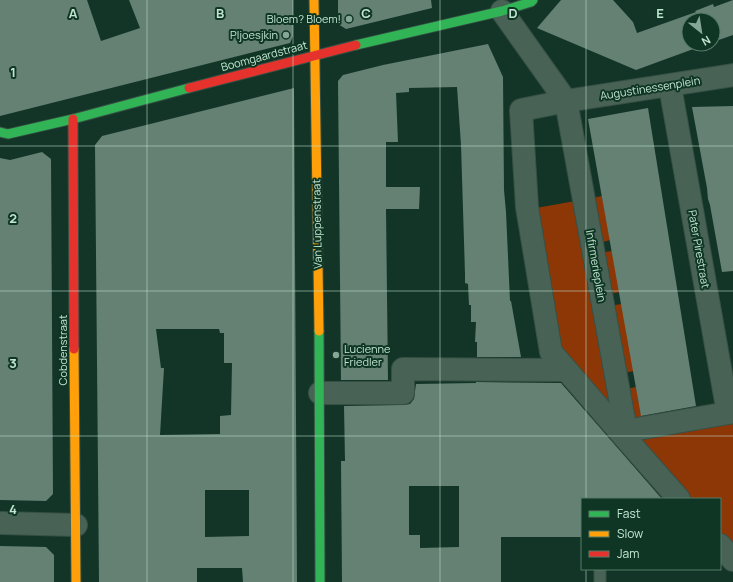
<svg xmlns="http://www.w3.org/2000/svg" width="733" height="582" font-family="Manrope,sans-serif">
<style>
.green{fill:#8d3706}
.building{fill:#648174;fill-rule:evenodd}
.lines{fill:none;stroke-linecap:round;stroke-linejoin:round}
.lane-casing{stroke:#375045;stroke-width:13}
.street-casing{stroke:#375045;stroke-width:24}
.fast-casing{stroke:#375045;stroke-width:11}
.slow-casing{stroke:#375045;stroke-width:11}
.jam-casing{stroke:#375045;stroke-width:11}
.lane{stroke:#486356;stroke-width:11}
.street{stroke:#486356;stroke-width:22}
.fast{stroke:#30b455;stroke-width:9}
.slow{stroke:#ff9f0a;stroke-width:9}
.jam{stroke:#e5322d;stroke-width:9}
.grid{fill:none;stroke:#c2e5d1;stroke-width:1;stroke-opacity:0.55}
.poi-dot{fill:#85a796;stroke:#0f3624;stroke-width:1.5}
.labels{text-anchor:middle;stroke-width:4;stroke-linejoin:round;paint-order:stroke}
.poi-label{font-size:11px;fill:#c2e5d1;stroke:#0f3624;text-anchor:end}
.street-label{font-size:11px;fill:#c2e5d1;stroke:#0f3624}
.grid-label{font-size:13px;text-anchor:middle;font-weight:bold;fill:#c2e5d1;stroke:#0f3624;stroke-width:4;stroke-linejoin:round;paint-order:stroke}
</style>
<rect width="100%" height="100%" fill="#133528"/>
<!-- green -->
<g class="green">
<path d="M602,196l8,44 -14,4 -8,-45z"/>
<path d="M581,200l40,222 -58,-61 -27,-153z"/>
<path d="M612,251l8,41 -15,3 -7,-42z"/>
<path d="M622,304l12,67 -15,3 -11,-68z"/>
<path d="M636,387l7,38 -14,2 -7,-37z"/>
<path d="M733,417v135l-13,-15v-38h-31l-57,-61z"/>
</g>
<!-- building -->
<g class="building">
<path d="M0,0h87l14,41 39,-13 -11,-28h164v36l-3,7 -290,73z"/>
<path d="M338,0h93l1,8 -86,21 -8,-5z"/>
<path d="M561,0h52l20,22 4,11 59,-21 -1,-1 18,-7 1,3 19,-7v35l-20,7v-22h-24v24h18l-71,26 -99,-42z"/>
<path d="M488,44l15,33 1,113 2,22 4,89h1l10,56h-44v-15h-2l1,-20h-5v-17h-2l-1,-21 -3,-1v-9l-4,-129 -4,-58 -48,1v4l-13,1 2,49h-12v45h34l-1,22h-33l2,171h-47l-3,-299 5,-6 40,-10z"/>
<path d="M294,88l3,494h-54l-1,-14h-45v14h-98l-4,-437 7,-9zM156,329h63l1,4h4v30h8l-1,52 -11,1v18l-60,1 4,-67h-3zM205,490h44v46l-44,1z"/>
<path d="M733,106v165l-11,1 -12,-67 -2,-6 -1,-11 -15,-81z"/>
<path d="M648,108l48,298 -55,10 -53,-297z"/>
<path d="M42,152l9,7 2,335 -7,7 -46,-1v-342l10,2z"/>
<path d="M476,382l85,1 101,116h-80v38h-81v45h-159l-1,-121h4l-1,-55 59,-1 7,-1 4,-5 2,-15 60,-1zM409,486h50v61l-39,1v-13h-11z"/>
<path d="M0,546l46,1 8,8v27h-54z"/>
</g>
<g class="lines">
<!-- lane casing -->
<g class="lane-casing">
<path id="lane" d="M600,569v13"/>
</g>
<!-- street casing -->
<g class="street-casing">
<g id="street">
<path d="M502,11l64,90 -45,9 6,97 24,145 69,80 113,-20"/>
<path d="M670,86l58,327"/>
<path d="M320,393h83v-24l163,1"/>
<path d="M626,431l-60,-330 167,-26"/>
<path d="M620,432l59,67"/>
<path d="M0,523l76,2"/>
<path d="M720,545l13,15"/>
</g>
</g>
<!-- fast casing -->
<g class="fast-casing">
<g id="fast">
<path d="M356,45l146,-34 29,-9 2,-2"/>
<path d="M0,132l8,2 65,-15 116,-31"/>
<path d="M319,331l1,251"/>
</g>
</g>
<!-- slow casing -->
<g class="slow-casing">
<g id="slow">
<path d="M314,0l5,331"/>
<path d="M74,349l2,233"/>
</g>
</g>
<!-- jam casing -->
<g class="jam-casing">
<g id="jam">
<path d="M189,88l167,-43"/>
<path d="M73,119l1,230"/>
</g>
</g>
<!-- lane -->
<use href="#lane" class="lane"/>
<!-- street -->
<use href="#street" class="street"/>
<!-- fast -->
<use href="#fast" class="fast"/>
<!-- slow -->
<use href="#slow" class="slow"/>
<!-- jam -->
<use href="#jam" class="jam"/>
</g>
<!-- grid -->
<path class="grid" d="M147,0v582M293,0v582M440,0v582M586,0v499M0,146h733M0,291h733M0,436h733M586,569v13"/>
<!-- markers -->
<g class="poi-dot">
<circle cx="349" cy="19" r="4"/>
<circle cx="286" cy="35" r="4"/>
<circle cx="336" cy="355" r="4"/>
</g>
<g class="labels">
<!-- poi labels -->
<g class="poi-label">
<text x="341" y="23">Bloem? Bloem!</text>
<text x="278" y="39">Pljoesjkin</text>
<text x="344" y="353" text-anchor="start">Lucienne<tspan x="344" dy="13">Friedler</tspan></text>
</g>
<!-- street labels -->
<g class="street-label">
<text transform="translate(264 56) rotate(-15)" y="4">Boomgaardstraat</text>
<text transform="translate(650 88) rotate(-9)" y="4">Augustinessenplein</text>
<text transform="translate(317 224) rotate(-91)" y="4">Van Luppenstraat</text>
<text transform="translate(699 249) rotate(80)" y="4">Pater Pirestraat</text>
<text transform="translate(596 266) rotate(80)" y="4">Infirmerieplein</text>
<text transform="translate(63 350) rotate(-90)" y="4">Cobdenstraat</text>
</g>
</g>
<g class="grid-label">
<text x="73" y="18">A</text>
<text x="220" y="18">B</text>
<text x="366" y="18">C</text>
<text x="513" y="18">D</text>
<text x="660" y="18">E</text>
<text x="13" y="77">1</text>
<text x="13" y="223">2</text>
<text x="13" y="368">3</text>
<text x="13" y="514">4</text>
</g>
<!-- legend -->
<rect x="581" y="498" width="140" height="72" fill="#0f3624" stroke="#577c69"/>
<rect x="589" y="511" width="20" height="6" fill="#30b455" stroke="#577c69"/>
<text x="617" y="518" font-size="12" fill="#c2e5d1">Fast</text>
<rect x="589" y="531" width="20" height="6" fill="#ff9f0a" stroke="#577c69"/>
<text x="617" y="538" font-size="12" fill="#c2e5d1">Slow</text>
<rect x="589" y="551" width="20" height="6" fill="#e5322d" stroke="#577c69"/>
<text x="617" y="558" font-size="12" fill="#c2e5d1">Jam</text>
<!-- north arrow -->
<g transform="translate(701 32) rotate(150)"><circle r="19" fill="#0f3624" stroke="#577c69"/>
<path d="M0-3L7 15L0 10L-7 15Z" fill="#85a796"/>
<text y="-6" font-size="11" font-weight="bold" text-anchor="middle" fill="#c2e5d1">N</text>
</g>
</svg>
